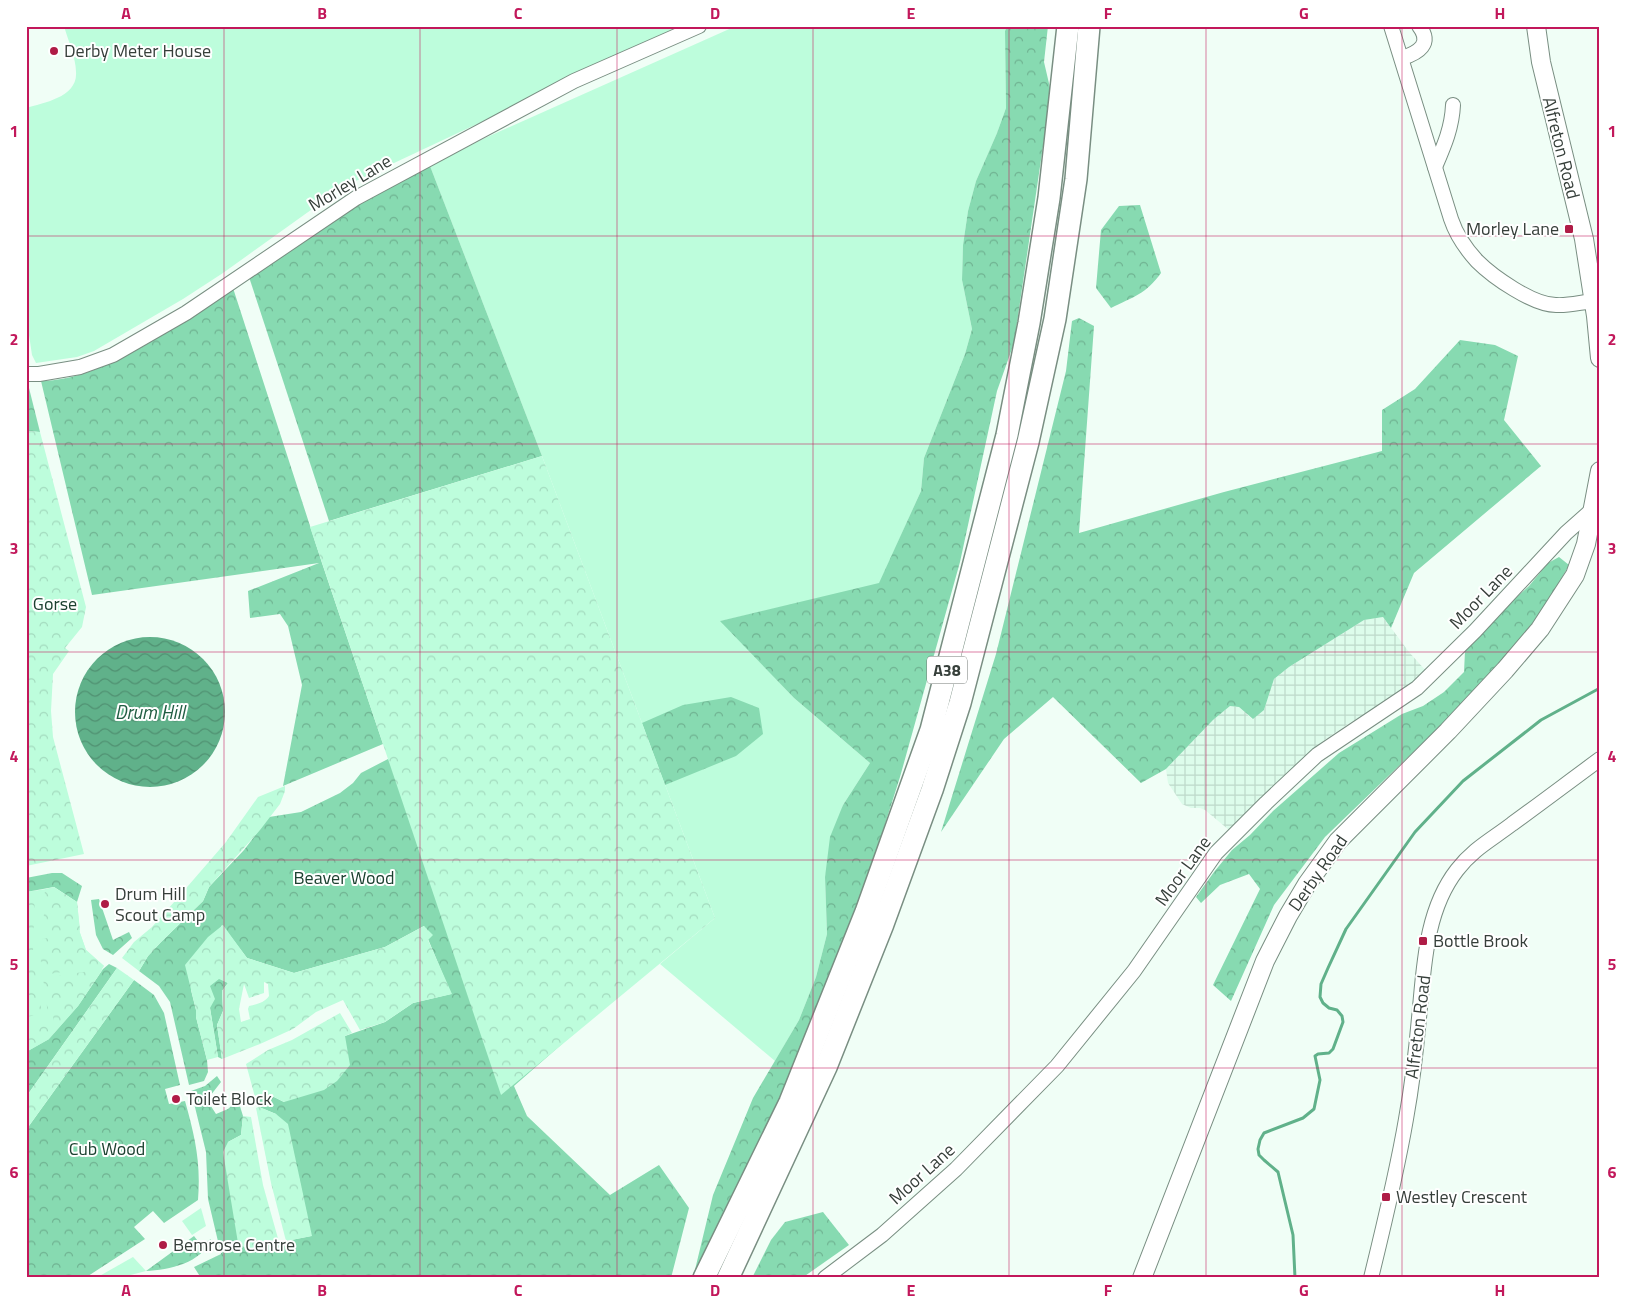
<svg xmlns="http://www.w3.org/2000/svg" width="1626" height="1304" font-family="'Titillium Web',sans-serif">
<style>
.industrial{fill:url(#industrial-grid)}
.green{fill:#bdfddc}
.forest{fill:url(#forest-crowns)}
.park{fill:url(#park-crowns);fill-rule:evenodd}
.water{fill:url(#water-waves)}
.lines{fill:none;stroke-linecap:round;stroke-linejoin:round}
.stream{stroke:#60b18a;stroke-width:3}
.minor-casing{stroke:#798e82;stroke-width:16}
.major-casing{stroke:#798e82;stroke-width:20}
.highway-casing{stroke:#798e82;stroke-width:24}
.minor{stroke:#fff;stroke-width:14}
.major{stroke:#fff;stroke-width:18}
.highway{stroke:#fff;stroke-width:21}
.grid{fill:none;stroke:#c2185b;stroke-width:1;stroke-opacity:0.55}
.poi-dot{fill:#af1c46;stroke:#fff;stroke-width:2}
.labels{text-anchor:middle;stroke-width:4;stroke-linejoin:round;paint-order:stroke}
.shield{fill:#fff;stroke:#727975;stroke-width:1}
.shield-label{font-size:16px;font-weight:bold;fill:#363f3a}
.poi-label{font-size:18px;fill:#363f3a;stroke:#fff;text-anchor:start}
.street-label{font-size:18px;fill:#363f3a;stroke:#fff}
.park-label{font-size:18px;fill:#1c4130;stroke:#fff}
.water-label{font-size:19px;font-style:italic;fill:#215e43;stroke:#fff}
.neatline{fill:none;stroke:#c2185b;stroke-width:2}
.grid-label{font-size:16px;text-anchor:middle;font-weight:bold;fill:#c2185b}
</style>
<defs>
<pattern id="industrial-grid" width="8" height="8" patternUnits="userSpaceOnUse" patternTransform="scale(1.25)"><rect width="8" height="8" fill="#ddfceb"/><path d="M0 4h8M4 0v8" fill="none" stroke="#bed9ca"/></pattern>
<pattern id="forest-crowns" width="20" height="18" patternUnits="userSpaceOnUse" patternTransform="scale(1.25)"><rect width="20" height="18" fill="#87dab1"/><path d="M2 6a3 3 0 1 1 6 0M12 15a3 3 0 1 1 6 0" fill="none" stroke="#6fb291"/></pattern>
<pattern id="park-crowns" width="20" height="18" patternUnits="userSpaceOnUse" patternTransform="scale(1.25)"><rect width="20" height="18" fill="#bdfddc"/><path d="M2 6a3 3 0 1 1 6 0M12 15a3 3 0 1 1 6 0" fill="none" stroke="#a3dabe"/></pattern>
<pattern id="water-waves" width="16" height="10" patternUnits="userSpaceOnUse" patternTransform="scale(1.25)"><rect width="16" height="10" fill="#60b18a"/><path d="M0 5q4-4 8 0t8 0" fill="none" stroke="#509172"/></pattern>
</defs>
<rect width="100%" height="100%" fill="#f0fef6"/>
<!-- industrial -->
<path class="industrial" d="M1383,617l26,35 18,20 -17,15 -30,21 -29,14 -28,19 -94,89 -24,-20 -5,-2h-9l-9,-4 -14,-21 -2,-14 47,-49 17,-14 9,1 13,12 12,-9 10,-31 15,-12 75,-47z"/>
<!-- green -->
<g class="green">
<path d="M64,26h621l-342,161 -120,86 -40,26 -89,52 -17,6 -41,6 -4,-8 -6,-40v-207c18,-5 52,-11 50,-36 0,-14 -8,-32 -12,-46z"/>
<path d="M736,26h271l-2,5 1,77 -9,25 -21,48 -8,30 -5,34 -1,35 10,49 -7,25 -41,104 -3,33 -42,93 -158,37 73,77 76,65 -27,42 -18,72 2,57 -11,43 -17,43 -24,41 -115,-97 55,-46 -173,-462 -112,-290 55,-28z"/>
<path d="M46,889l31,13 3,31 6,17 18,16 -26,40 -29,33 -23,13v-160z"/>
<path d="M201,1208l5,18 -14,9 -10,-14z"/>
<path d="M133,1257l13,14 -27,7h-23z"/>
</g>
<!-- forest -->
<g class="forest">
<path d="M1007,26h41l-4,36 7,30 -37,251 -17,48 -37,171 -60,215 -46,145 -60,154 -97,202h-4l20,-83 40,-97 46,-78 17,-43 11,-43 -2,-57 5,-40 13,-32 27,-42 -76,-65 -74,-77 159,-38 42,-92 3,-33 41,-104 7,-25 -10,-49 1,-35 5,-34 8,-30 21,-48 9,-25 -1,-77z"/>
<path d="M430,166l112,290 -213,65 -80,-244 96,-68z"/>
<path d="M1140,205l21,68c-15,21 -28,24 -50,35l-15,-20 5,-58 18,-24z"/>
<path d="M233,288l89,275 61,181 -100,42 19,-101 -14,-59 -8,-12 -30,4 -2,-27 71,-28 -227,32 -51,-214c66,-1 138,-58 192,-93z"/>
<path d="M1079,318l15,8 -15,207 145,-41 158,-41v-41l33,-21 45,-49 35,5 23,11 -14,64 37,46 -127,107 -23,55 -8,-11 -19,3 -75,47 -15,12 -10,31 -11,9 -14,-12 -9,-1 -17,14 -47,49 -25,14 -88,-86 -49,42 -63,93 55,-178 70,-283 6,-50z"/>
<path d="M26,383l2,1 12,48 -14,-1z"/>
<path d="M1559,557l10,8 -38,68 -44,48 -162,156 -51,68 -43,96 -18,-16 47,-96 -11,-15 -29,11 -19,18 -5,-6 18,-25 18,-22 18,-15 23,-24 66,-58 63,-39 21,-8 21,-14 20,-20 1,-21 11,-15 15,-16 38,-34 19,-23z"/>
<path d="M731,697l28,11 4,26 -27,22 -71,29 -23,-62 41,-18z"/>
<path d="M388,759l320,157 -194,170 13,30 83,79 49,-30 30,43 -18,70h-470l-7,-11 27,-13 -13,-55 -2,-47 -15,-61 14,-5 12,-10 4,6 -14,18 9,14 12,-5 10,-9 5,16 -2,19 -13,7 19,107 64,-13 -12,-58 -23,-64 -17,-7 -4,-10 17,-1 12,6 61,-66 40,-14 28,-19 38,-9 -23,-55 -4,-13 -39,21 -91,26 -47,-15 -25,-33 -31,65 5,20v7l11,43 1,12 -4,9 -15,4 -19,-83 -11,-16 -20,-15 9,-15 13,-14 42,-41 6,-14 35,-37 25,-33 32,-5 39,-19 13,-10 8,-10z"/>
<path d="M52,873h10l20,13 -5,16 -23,-15 -28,5v-14z"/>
<path d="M99,899l14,41 16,-8 3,6 -19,17 -10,-6 -7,-14 -5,-35z"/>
<path d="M109,964l8,4 -91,129v-45l23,-13 29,-33 25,-37z"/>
<path d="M219,978l9,5 -6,8 1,20 -6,14 5,34 -4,-2 -8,-49v-23z"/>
<path d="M134,980l20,15 10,18 16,72 -15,4 4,15 16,-3c10,36 16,61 13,99l-34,23 -11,-12 -19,16 11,12 -60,39h-59v-148z"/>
<path d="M823,1212l26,33 -47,33h-50l19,-38 14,-18z"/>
<path d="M194,1236l7,9 10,-6c-9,24 -42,31 -65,32z"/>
</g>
<!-- park -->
<g class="park">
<path d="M26,431l14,1 46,175 -4,20 -17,21 4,3 -16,23 -2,37 2,26 31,117 -58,12z"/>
<path d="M542,456l173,462 -214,177 -191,-568z"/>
<path d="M285,786v5l-5,13 -20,26 -51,57 -6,14 -42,41 -13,14 -9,15 -17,-13 12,-16 18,-15 23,-26 51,-59 32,-45z"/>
<path d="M54,887l23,15 3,28 -37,5 2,-46z"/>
<path d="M35,891l-2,60 -7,1v-60z"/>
<path d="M223,925l24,33 47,15 91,-26 39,-21 9,9 -5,5 24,54 -39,9 -28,19 -25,8 -17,-30 -27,12 -23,17 -33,15 -38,15 -5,-34 6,-14 -1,-20 6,-8 -9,-4 -9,7 5,13 -5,9 8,49 -11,3 -11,-43v-7l-11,-45 23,-28zM264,982l4,2 1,12c-5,7 -12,8 -20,10l-1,3 2,10 -9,3 -2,-13 5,-25 5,14 15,-5z"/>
<path d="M80,933l6,17 18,16 -62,9 -2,-24 2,-12z"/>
<path d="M33,958l9,56 -16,3v-58z"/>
<path d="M117,968l17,12 -108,150v-33z"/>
<path d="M103,969l-25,37 -24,27 -1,-20 -5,1 -5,-36z"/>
<path d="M340,1013l12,20 -7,3 5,29 -13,16 -13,9 -40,12 -12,-6 -17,1 -9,-33 22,-14 24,-10z"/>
<path d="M48,1020l1,19 -23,13v-29z"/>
<path d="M259,1107l17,7 12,10 24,112 -26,5 -15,-58 -15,-75z"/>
<path d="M243,1116l8,1 12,68 16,57 -32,7 -9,-6 -15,-91 5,-10 13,-7z"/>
</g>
<!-- water -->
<circle class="water" cx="150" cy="712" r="75"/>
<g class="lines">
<!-- stream -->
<path class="stream" d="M1295,1278l-2,-43 -15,-63 -14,-12 -5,-5 -1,-6 2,-9 4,-7 39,-15 11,-9 6,-29 -5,-24 3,-2 11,-1 4,-4 10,-27 -1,-6 -5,-6 -8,-2 -6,-5 -3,-6 1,-13 7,-16 18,-39 69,-97 48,-51 78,-61 59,-32"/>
<!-- minor casing -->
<g class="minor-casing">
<g id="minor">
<path d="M1391,26l60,193c5,15 15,30 26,42 16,16 56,44 79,44 12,1 26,-3 38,-4"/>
<path d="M1402,58c16,-5 31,-14 17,-32"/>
<path d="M1435,167c9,-21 17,-39 18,-62"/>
<path d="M26,374h13l41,-7 33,-12 73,-42 170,-115 218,-117 125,-55"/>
<path d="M825,1278l57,-43 74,-66 101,-103 77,-95 82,-118 50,-50 51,-48 100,-67 58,-57 91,-98 27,-24"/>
<path d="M1371,1278c13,-53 26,-106 35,-159 6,-33 10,-67 13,-101 5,-50 6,-107 38,-148 16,-21 34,-30 55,-46 29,-21 58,-43 88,-65"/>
</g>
</g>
<!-- major casing -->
<g class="major-casing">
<g id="major">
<path d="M1536,26l5,36 43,177 12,77 4,42"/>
<path d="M1142,1278l123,-317 23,-45 19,-32 31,-43 110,-110 57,-61 35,-41 35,-54 11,-31 14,-73"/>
</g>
</g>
<!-- highway casing -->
<g class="highway-casing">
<g id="highway">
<path d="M704,1278l86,-176 76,-190 65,-182 76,-295 22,-112 20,-125 19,-172"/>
<path d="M728,1278l98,-211 57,-143 49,-134 28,-87 68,-261 27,-123 21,-140 13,-153"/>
</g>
</g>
<!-- minor -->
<use href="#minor" class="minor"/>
<!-- major -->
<use href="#major" class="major"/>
<!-- highway -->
<use href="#highway" class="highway"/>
</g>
<!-- grid -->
<path class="grid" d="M224,26v1252M420,26v1252M617,26v1252M813,26v1252M1009,26v1252M1206,26v1252M1402,26v1252M26,236h1574M26,444h1574M26,652h1574M26,860h1574M26,1068h1574"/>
<!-- markers -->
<g class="poi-dot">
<circle cx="54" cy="51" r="5"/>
<rect x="1564" y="224" width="10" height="10" rx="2.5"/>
<circle cx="105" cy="904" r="5"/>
<rect x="1418" y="936" width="10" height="10" rx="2.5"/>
<circle cx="176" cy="1099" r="5"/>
<rect x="1381" y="1192" width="10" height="10" rx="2.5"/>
<circle cx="163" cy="1245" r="5"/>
</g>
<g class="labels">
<!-- shield labels -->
<rect class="shield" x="927" y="656.5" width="40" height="27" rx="4"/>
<g class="shield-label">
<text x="947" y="676">A38</text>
</g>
<!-- poi labels -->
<g class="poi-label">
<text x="64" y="57">Derby Meter House</text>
<text x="1559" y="235" text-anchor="end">Morley Lane</text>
<text x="115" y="900">Drum Hill<tspan x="115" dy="21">Scout Camp</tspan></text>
<text x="1433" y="947">Bottle Brook</text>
<text x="186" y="1105">Toilet Block</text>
<text x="1396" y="1203">Westley Crescent</text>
<text x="173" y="1251">Bemrose Centre</text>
</g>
<!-- street labels -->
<g class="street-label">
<text transform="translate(1561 148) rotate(76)" y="6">Alfreton Road</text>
<text transform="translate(350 183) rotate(-31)" y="6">Morley Lane</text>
<text transform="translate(1481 597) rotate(-46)" y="6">Moor Lane</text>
<text transform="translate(1183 871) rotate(-54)" y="6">Moor Lane</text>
<text transform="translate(1318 873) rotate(-55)" y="6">Derby Road</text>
<text transform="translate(1418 1027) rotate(-83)" y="6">Alfreton Road</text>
<text transform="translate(922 1174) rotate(-42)" y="6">Moor Lane</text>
</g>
<!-- park labels -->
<g class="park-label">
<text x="55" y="610">Gorse</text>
<text x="344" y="884">Beaver Wood</text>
<text x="107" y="1155">Cub Wood</text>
</g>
<!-- water labels -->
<g class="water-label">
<text x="150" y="719">Drum Hill</text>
</g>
</g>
<!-- border -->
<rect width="1626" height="1304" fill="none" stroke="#ffffff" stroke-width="55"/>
<rect x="28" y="28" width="1570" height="1248" class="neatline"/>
<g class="grid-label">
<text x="126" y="19">A</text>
<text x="322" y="19">B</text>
<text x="518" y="19">C</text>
<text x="715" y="19">D</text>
<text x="911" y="19">E</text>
<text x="1108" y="19">F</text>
<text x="1304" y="19">G</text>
<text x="1500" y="19">H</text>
<text x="14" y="137">1</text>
<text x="1612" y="137">1</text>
<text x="14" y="345">2</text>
<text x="1612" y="345">2</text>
<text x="14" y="554">3</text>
<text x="1612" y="554">3</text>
<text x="14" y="762">4</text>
<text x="1612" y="762">4</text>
<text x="14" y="970">5</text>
<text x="1612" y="970">5</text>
<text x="14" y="1178">6</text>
<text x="1612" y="1178">6</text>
<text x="126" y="1296">A</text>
<text x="322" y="1296">B</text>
<text x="518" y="1296">C</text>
<text x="715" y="1296">D</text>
<text x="911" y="1296">E</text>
<text x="1108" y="1296">F</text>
<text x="1304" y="1296">G</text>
<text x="1500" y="1296">H</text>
</g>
</svg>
